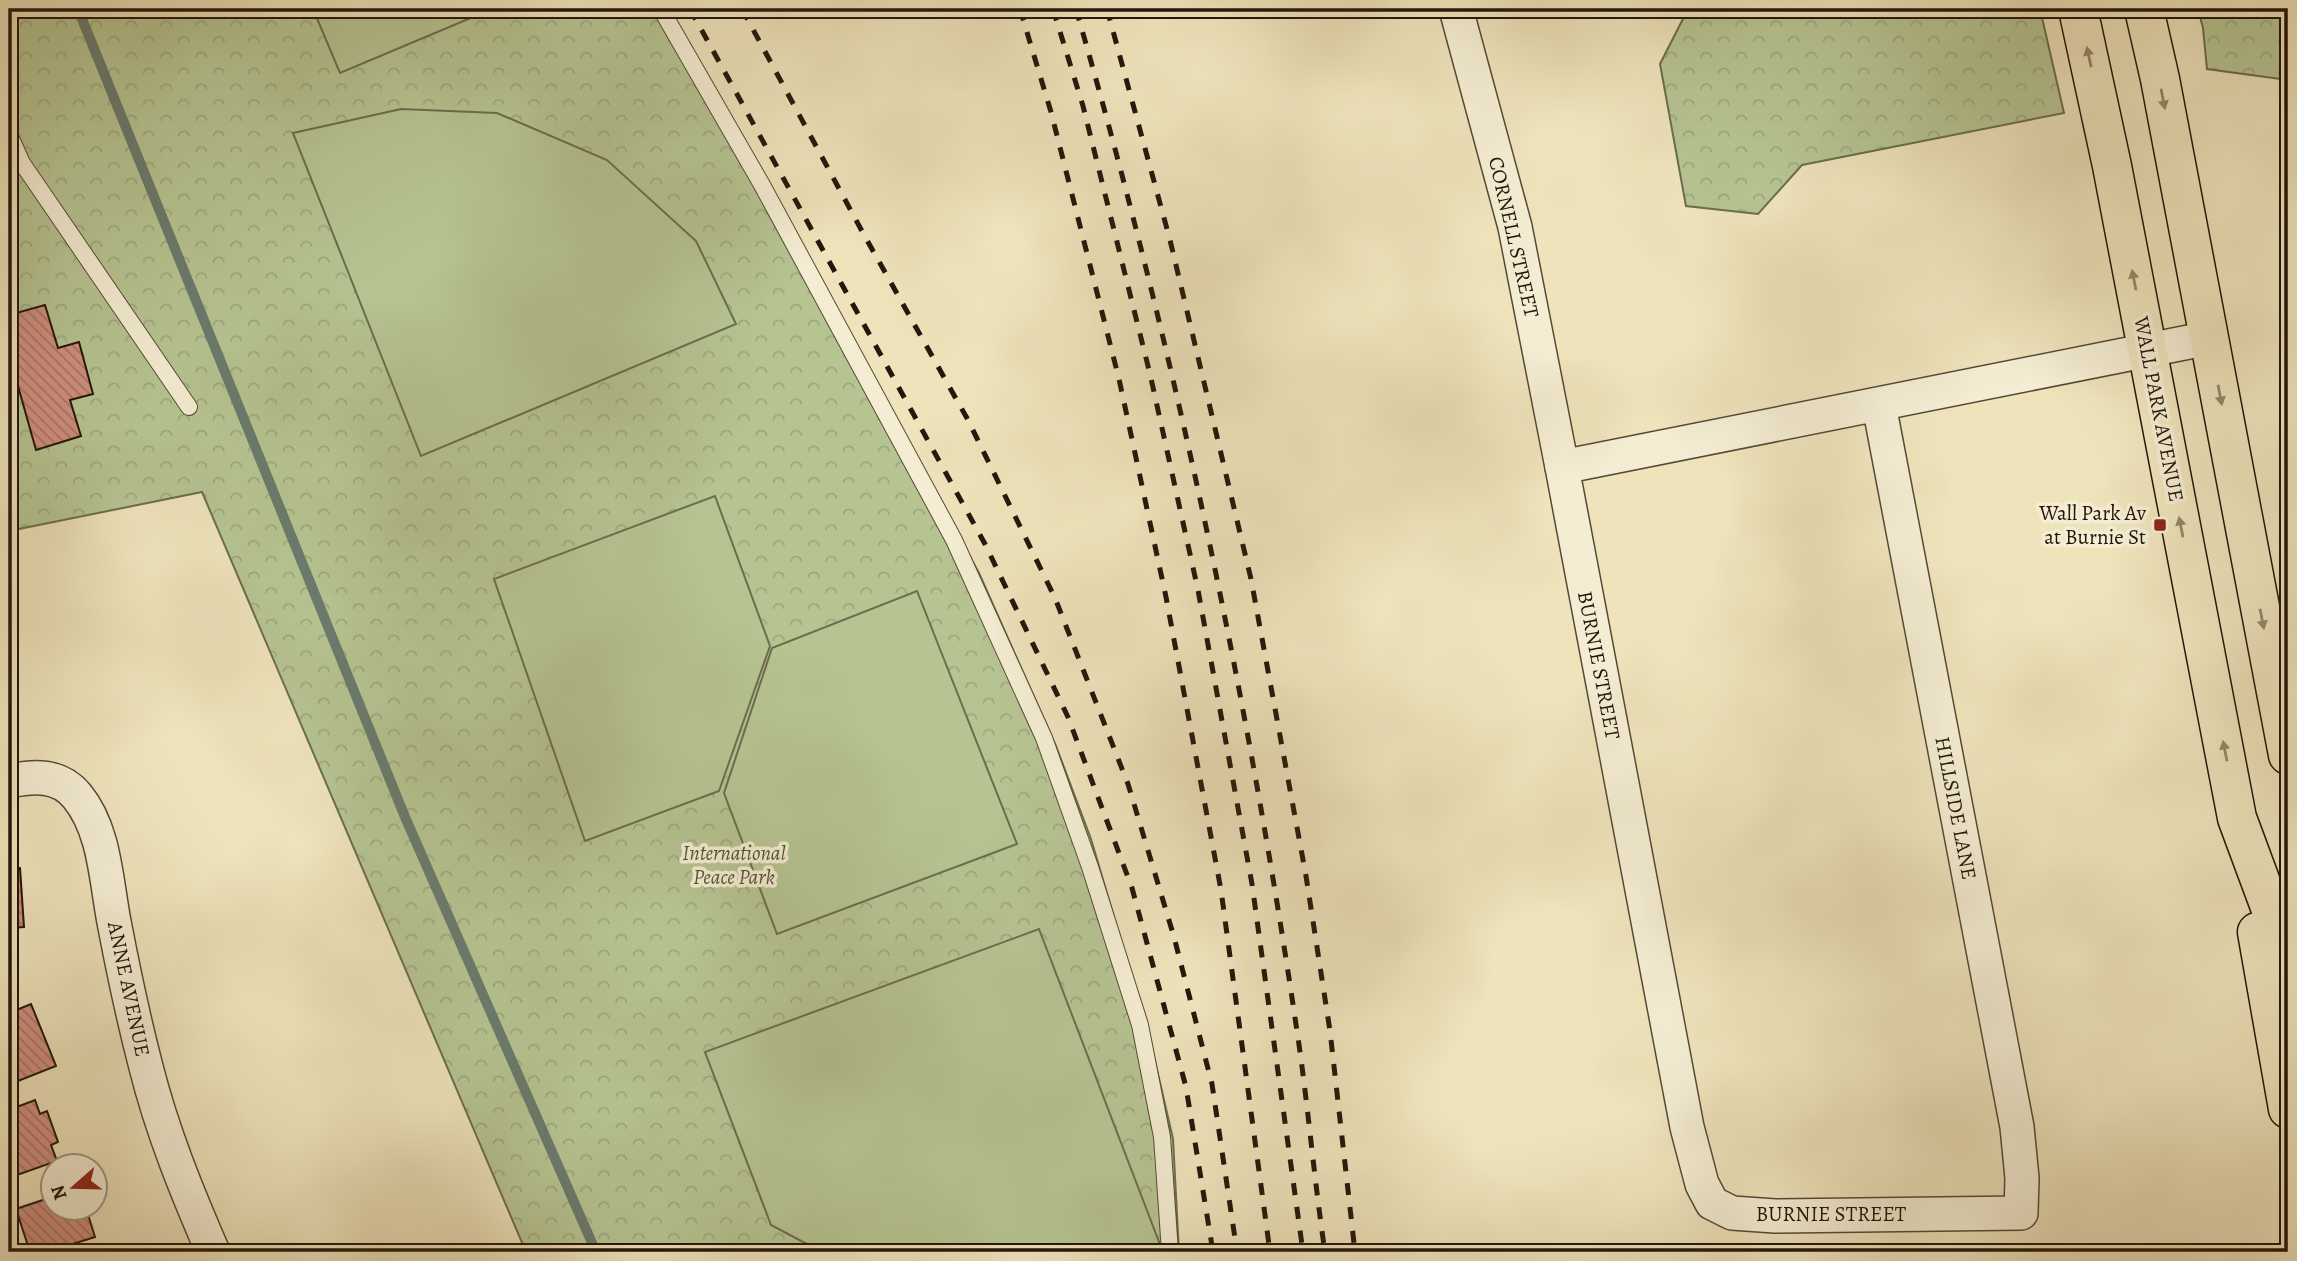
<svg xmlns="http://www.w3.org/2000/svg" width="2297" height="1261" font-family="Alegreya,serif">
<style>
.forest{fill:url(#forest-crowns);stroke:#6c6d4e;stroke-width:2}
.garden{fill:#b6c492;stroke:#6c6d4e;stroke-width:2}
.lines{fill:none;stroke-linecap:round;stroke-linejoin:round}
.stream{stroke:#6a7b6d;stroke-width:10}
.building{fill:url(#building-back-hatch);stroke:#23160a;stroke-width:2}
.service-casing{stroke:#564936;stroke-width:18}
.minor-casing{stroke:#564936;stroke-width:36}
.primary-casing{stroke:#23160a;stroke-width:41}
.service{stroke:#f4edd3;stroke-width:16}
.minor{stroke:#f4edd3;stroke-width:33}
.primary{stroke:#eee3bb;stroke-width:38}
.rail{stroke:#23160a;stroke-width:5;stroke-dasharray:12 12;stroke-linecap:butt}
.oneway{fill:#93876b}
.poi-dot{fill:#8f2418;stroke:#f4edd3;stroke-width:2.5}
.labels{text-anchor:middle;stroke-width:7;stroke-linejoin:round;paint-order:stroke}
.street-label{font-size:21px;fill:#23160a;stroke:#f4edd3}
.poi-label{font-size:21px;fill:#23160a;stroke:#f4edd3;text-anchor:end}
.park-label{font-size:21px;font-style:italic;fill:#56533a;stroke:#f4edd3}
</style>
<defs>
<pattern id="forest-crowns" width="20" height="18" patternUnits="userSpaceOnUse" patternTransform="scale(1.75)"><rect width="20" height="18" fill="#b6c492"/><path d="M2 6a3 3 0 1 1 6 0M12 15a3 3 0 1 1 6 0" fill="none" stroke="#9ca87d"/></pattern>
<pattern id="building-back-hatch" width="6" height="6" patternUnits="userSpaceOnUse" patternTransform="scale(1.75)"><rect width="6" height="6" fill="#cf8f7f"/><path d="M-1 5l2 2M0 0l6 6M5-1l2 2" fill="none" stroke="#a87466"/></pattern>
</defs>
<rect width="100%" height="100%" fill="#eee3bb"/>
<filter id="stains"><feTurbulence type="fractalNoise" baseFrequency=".00286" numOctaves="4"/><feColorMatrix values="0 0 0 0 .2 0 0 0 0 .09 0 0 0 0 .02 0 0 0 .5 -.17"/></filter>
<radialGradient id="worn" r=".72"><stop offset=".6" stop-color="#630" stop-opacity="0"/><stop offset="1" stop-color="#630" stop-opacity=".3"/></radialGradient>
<!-- forest -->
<g class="forest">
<path d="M9,9h658l312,564 77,173 35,93 58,196 24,104 6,113h-653l-324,-760 -193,39z"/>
<path d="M1688,9h352l24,104 -262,52 -44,49 -72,-8 -26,-142z"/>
<path d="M2198,9h90v71l-81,-11 -4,-41z"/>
</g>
<!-- garden -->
<g class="garden">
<path d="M313,9h179l-152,64z"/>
<path d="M401,109l96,4 110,47 89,81 40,83 -315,132 -128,-323z"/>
<path d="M715,496l55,150 -51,145 -134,50 -91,-262z"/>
<path d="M917,591l100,253 -240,90 -53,-141 48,-145z"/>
<path d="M1039,929l122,318 -16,5h-323l-51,-27 -66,-173z"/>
</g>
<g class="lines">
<!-- stream -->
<path class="stream" d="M78,9l327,808 191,435"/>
</g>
<!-- building -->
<g class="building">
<path d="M45,305l13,43 21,-6 14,52 -23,6 11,36 -45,14 -27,-96v-39z"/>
<path d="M20,868l4,59 -15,1v-59z"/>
<path d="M31,1004l25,62 -43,17 -4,-9v-61z"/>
<path d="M35,1100l5,14 7,-3 11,31 -7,3 6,16 -40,14 -8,-24v-41z"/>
<path d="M52,1197v11h8l2,5 15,-5h9l9,29 -48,15h-17l-14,-43z"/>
</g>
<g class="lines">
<!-- service casing -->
<g class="service-casing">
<g id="service">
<path d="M661,9l101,176 192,355 90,198 46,129 50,158 22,112 8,115"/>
<path d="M9,134l13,29 167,244"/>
</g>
</g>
<!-- minor casing -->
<g class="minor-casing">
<g id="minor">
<path d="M1456,9l59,218 47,240"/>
<path d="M1879,405l138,722 5,51 -1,35 -246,3 -43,-3 -20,-10 -10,-19 -15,-57 -125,-660 647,-129"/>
<path d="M9,781c25,-5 50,-7 68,15 29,35 29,88 38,131 9,47 19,94 31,140 16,64 41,125 67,185"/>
</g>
</g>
<!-- primary casing -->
<g class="primary-casing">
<g id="primary">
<path d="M2078,9l34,157 125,652 33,89 18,62"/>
<path d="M2144,9l16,70 128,676"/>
<path d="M2257,932l31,177"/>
</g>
</g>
<!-- service -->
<use href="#service" class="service"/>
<!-- minor -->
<use href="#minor" class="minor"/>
<!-- primary -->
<use href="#primary" class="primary"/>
<!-- rail -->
<g class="rail">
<path d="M690,9l295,535 83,173 64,171 54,199 27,165"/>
<path d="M742,9l121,224 105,187 87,178 73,186 46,153 38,147 25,168"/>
<path d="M1020,9l31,103 68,267 47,218 55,293 49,362"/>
<path d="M1053,9l30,97 67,268 48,216 54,294 51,368"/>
<path d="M1076,9c97,335 170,677 221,1022 11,73 17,148 28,221"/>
<path d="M1107,9l63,231 81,339 55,297 24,155 25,221"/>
</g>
</g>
<!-- one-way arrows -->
<defs><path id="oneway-solid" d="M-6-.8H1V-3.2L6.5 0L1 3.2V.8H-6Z" transform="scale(1.75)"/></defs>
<g class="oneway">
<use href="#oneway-solid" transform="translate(2089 57) rotate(-102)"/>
<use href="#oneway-solid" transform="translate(2163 99) rotate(79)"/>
<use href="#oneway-solid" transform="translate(2134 280) rotate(-101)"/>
<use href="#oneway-solid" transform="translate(2220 395) rotate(79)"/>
<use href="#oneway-solid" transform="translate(2181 527) rotate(-101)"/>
<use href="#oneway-solid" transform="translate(2262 619) rotate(79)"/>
<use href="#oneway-solid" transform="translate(2225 751) rotate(-101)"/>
</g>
<!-- markers -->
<rect class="poi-dot" x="2153" y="518" width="14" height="14" rx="3.5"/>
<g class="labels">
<!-- street labels -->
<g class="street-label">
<text transform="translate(1514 237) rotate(77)" y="7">CORNELL STREET</text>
<text transform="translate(2159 409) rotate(79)" y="7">WALL PARK AVENUE</text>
<text transform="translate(1599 665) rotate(79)" y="7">BURNIE STREET</text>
<text transform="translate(1956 808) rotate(79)" y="7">HILLSIDE LANE</text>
<text transform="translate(129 989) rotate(78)" y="7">ANNE AVENUE</text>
<text x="1831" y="1221">BURNIE STREET</text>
</g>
<!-- poi labels -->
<g class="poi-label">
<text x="2146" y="520">Wall Park Av<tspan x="2146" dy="24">at Burnie St</tspan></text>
</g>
<!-- park labels -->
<g class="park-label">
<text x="734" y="860">International<tspan x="734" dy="24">Peace Park</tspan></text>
</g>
</g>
<!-- margin -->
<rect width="2297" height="1261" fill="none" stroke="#eee3bb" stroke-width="35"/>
<rect x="10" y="10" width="2276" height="1240" fill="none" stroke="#23160a" stroke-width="3.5"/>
<rect x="18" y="18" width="2262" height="1226" fill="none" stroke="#23160a" stroke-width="2"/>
<!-- north arrow -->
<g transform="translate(74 1187) rotate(250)"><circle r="33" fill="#f4edd3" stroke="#a09783" stroke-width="2"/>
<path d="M0-5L12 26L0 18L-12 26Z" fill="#8f2418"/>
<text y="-10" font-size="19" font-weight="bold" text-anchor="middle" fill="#23160a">N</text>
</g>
<rect width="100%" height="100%" filter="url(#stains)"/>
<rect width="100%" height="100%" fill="url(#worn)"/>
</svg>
